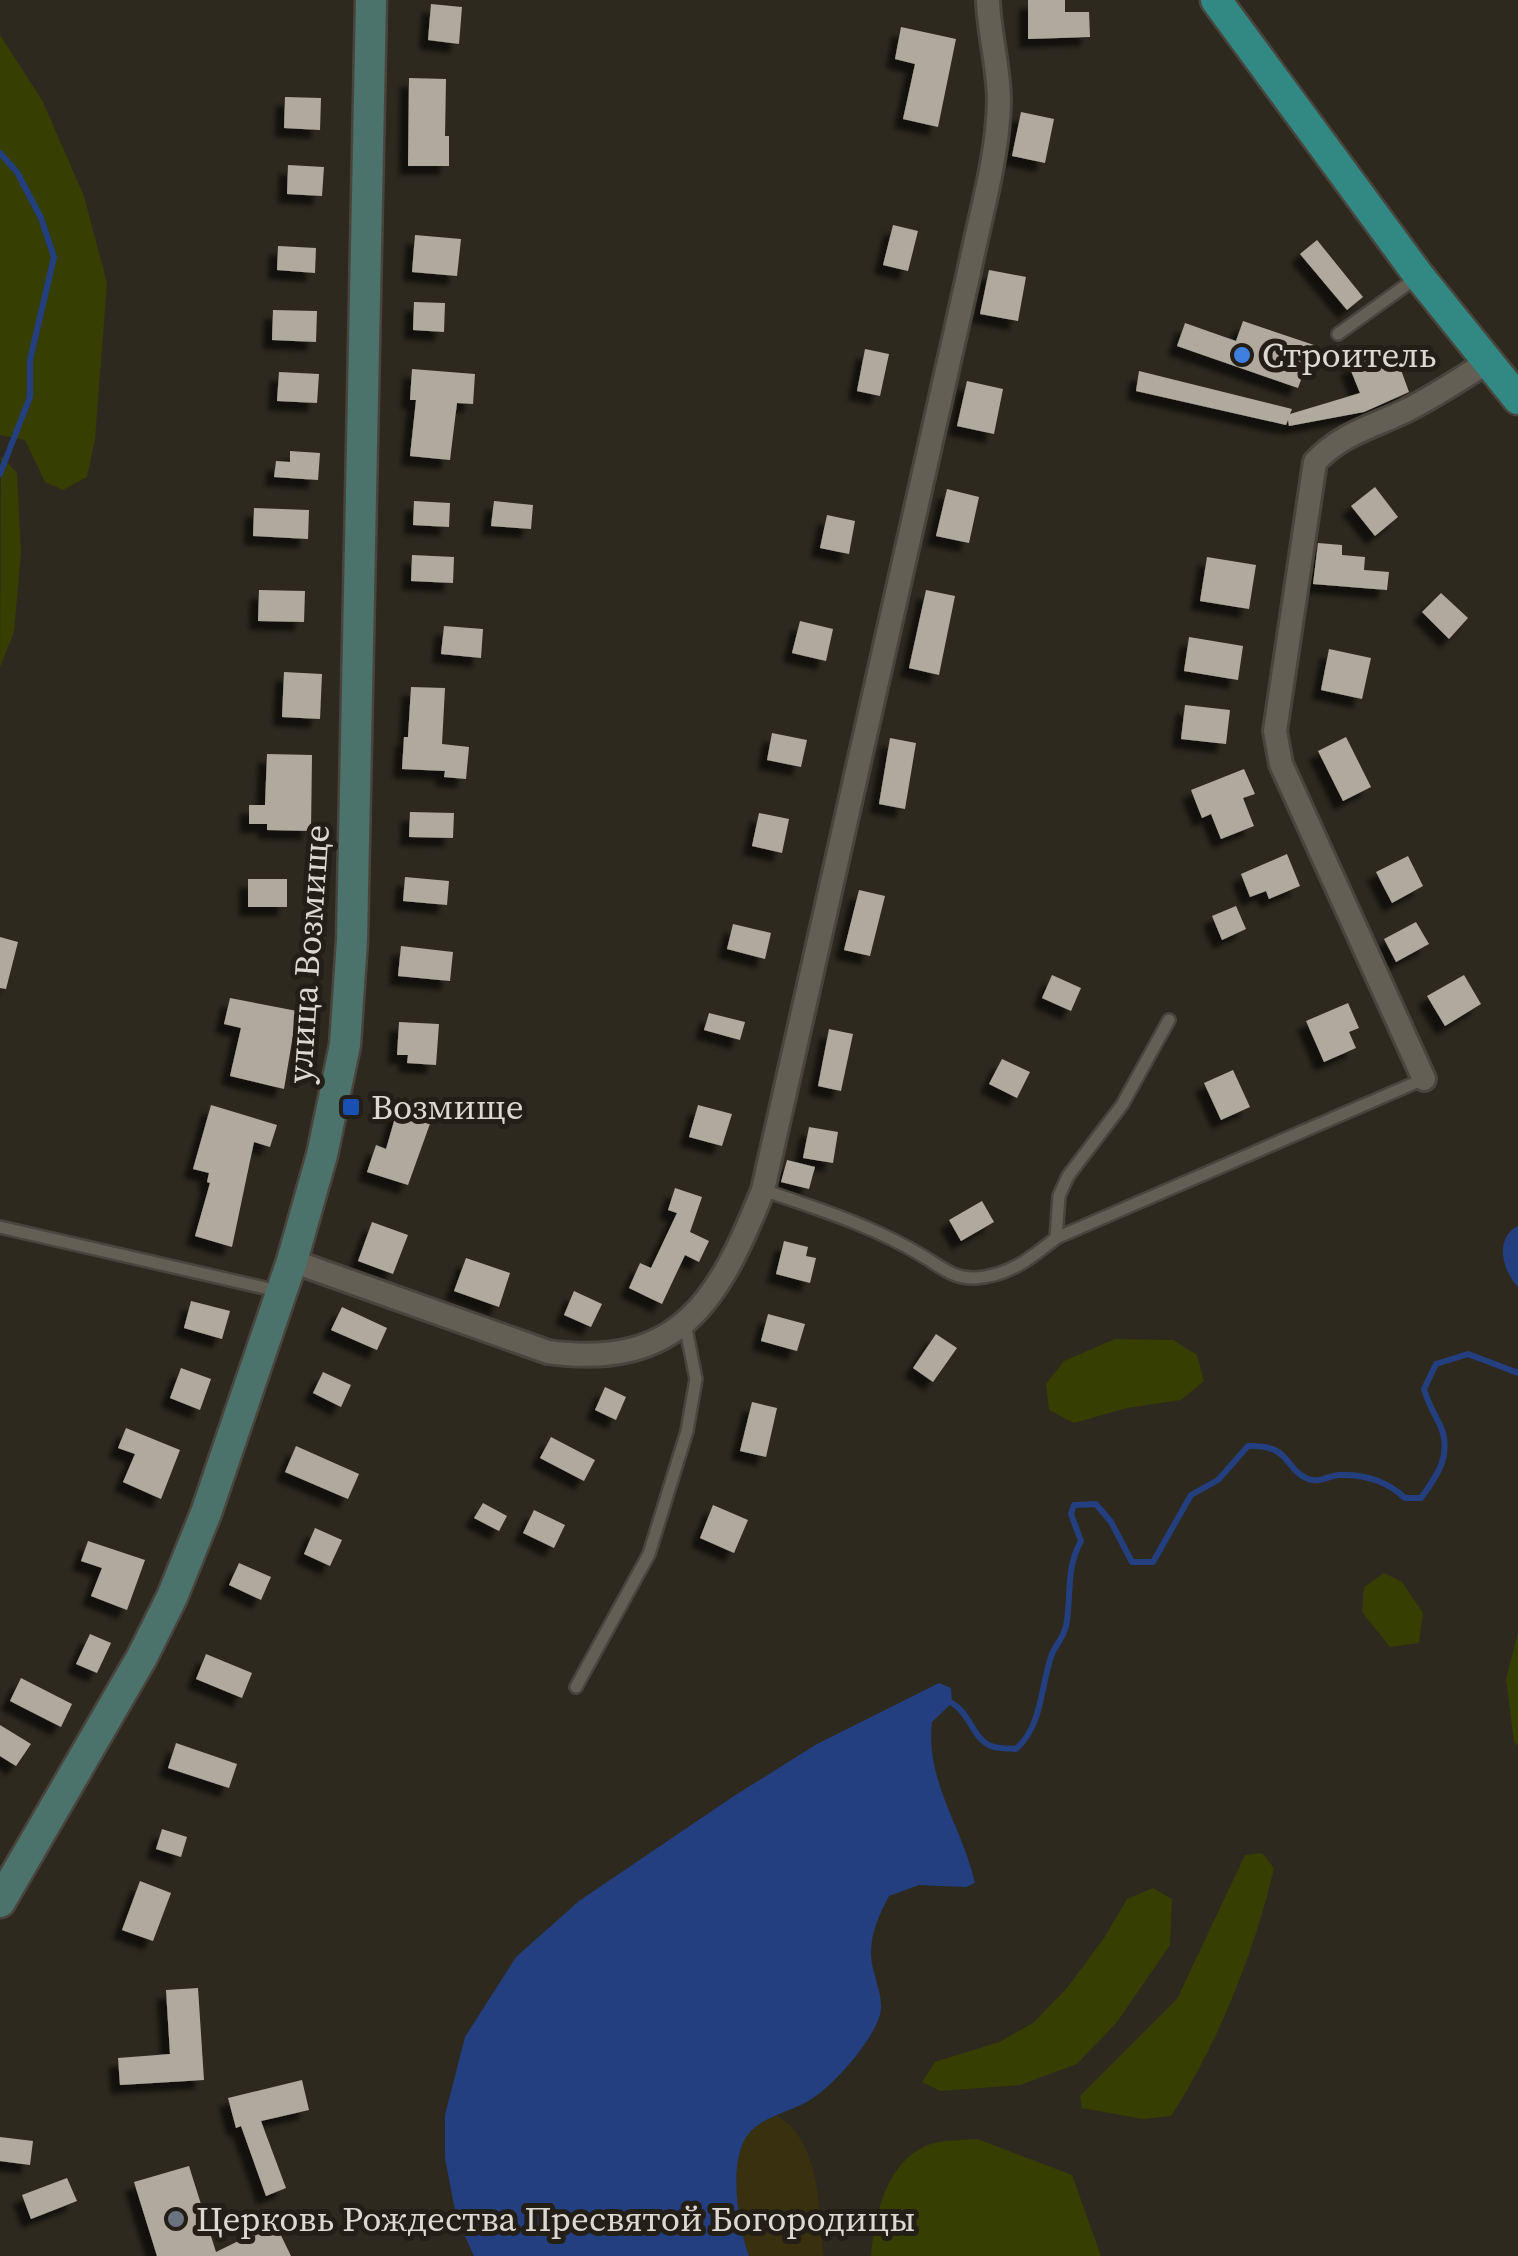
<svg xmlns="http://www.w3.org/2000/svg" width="1518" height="2256" font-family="'Source Serif 4',serif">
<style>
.green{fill:#363e02}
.sand{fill:#393010}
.water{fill:#233f7f}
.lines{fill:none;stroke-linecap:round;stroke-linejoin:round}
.stream{stroke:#233f7f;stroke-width:6}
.building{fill:#b0aa9e;filter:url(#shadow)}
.lane-casing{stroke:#49453e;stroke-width:16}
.street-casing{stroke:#49453e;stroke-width:28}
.secondary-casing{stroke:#49453e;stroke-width:35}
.primary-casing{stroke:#49453e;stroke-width:35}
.lane{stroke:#645f54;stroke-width:11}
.street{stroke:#645f54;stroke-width:22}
.secondary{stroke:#4b736b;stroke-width:30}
.primary{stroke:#328882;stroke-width:30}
.shop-dot{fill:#3f7fe0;stroke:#241f16;stroke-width:4}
.transit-dot{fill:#1a4fb4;stroke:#241f16;stroke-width:4}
.worship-dot{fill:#6b7280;stroke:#241f16;stroke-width:4}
.labels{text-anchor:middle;stroke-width:10;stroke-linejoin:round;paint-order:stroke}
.poi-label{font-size:35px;fill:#dcd9d3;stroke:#241f16;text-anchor:start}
.street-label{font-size:35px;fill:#dcd9d3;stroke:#241f16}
</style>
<defs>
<filter id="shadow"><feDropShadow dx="-9" dy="9" stdDeviation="2.5" flood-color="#0009"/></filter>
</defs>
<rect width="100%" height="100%" fill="#2d291f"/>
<!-- green -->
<g class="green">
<path d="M0,35l42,65 42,96 23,87 -12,156 -8,38 -24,13 -18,-8 -20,-42 -25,-5z"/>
<path d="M1,456l16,17 4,80 -7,79 -14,35z"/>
<path d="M1115,1339l58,1 24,15 7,26 -23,19 -54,8 -53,15 -25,-13 -3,-26 18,-23z"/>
<path d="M1384,1573l18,9 21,31 -4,30 -29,4 -28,-35 2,-25z"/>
<path d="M1518,1633v113l-4,-4 -8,-63z"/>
<path d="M1262,1853l12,15c-19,83 -56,176 -103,248l-28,3 -61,-11 -2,-12 97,-97 68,-144z"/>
<path d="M1153,1888l19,11 -2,46 -53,77 -40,42 -57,21 -80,6 -18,-9 13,-20 64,-20 34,-19 34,-35 37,-50 23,-39z"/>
<path d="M977,2139l95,36 29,81h-230c4,-43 17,-103 67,-114 12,-2 26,-2 39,-3z"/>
</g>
<!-- sand -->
<path class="sand" d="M775,2115c46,23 44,96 49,141h-75c-11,-30 -22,-96 0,-124 5,-6 19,-12 26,-17z"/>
<!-- water -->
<g class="water">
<path d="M1518,1226v61c-16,-17 -24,-49 0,-61z"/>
<path d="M939,1683l12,5 1,15 -20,19c-7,59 31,106 43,161l-9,4 -47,-2 -30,11c-10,19 -18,36 -18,58 0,19 14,42 9,61 -8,26 -44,68 -67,83 -19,13 -44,16 -61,32 -26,24 -14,96 -3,126h-275l-18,-40 -11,-58v-43l20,-78 51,-80 63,-56 155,-105 83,-52z"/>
</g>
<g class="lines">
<!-- stream -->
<g class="stream">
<path d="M0,153l17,19 24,46 13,39 -24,103v37l-30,77"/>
<path d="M952,1703c18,10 21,36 39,43 7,3 18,2 25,3 27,-24 24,-62 36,-95 4,-10 12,-17 14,-28 6,-30 -1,-56 15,-85l-10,-27 3,-9 22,-1 15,18 21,40h21l38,-67 27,-15 30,-34c43,-2 36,23 60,33 12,4 20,-3 31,-4 25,-1 48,6 66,23h16c16,-22 32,-44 19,-73 -6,-13 -12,-21 -16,-36l12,-25 32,-10 50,19"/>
</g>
</g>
<!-- building -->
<g class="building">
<path d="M1028,0h37v12h24l1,25 -62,2z"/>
<path d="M431,4l31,3 -3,37 -31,-4z"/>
<path d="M901,27l55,12 -18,88 -35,-8 12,-55 -20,-5z"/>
<path d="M409,78l37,1 -1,57h4v30h-41z"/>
<path d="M285,97l36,1 -1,32 -36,-2z"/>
<path d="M1021,112l33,7 -9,44 -33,-7z"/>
<path d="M288,165l36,2 -2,29 -35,-2z"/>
<path d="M893,225l25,6 -10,40 -25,-6z"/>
<path d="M415,235l46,4 -4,37 -45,-4z"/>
<path d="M1317,240l46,57 -16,13 -47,-56z"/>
<path d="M278,246l38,2 -1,25 -38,-3z"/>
<path d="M989,270l37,7 -8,44 -38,-7z"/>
<path d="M414,302l31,1 -1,29 -31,-2z"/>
<path d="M273,310l44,1 -1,31 -44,-2z"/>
<path d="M1243,321l71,24 -16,43 -121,-42 8,-23 51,18z"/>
<path d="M865,349l24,5 -9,42 -23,-5z"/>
<path d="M1380,353l4,11 13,-5 12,33 -45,20 -75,14 -1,-6 -2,5 -150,-34 3,-20 153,38 -2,5 70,-21 -11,-27z"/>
<path d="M412,369l63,5 -2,30 -16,-1 -7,57 -40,-4 6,-56h-6z"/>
<path d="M279,372l40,2 -2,29 -40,-2z"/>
<path d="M967,381l36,8 -9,45 -37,-8z"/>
<path d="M290,451l30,2 -2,27 -44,-3 2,-16 14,1z"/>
<path d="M1375,487l23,30 -23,19 -24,-30z"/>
<path d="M947,489l32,8 -10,46 -33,-7z"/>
<path d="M414,501l36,2 -1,24 -36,-2z"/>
<path d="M494,501l39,4 -2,24 -40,-3z"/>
<path d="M254,508l55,2 -1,29 -55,-3z"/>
<path d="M827,515l28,6 -6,33 -29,-6z"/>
<path d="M1318,543l24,2v10l23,2 -1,13 25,2 -2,18 -74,-6z"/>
<path d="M412,555l42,2 -1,26 -42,-2z"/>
<path d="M1207,557l49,8 -7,44 -49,-8z"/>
<path d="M259,590l46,1 -1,31 -46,-1z"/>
<path d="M926,590l29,6 -16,79 -30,-7z"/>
<path d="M1441,593l27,25 -19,21 -27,-27z"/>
<path d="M800,621l33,8 -7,32 -34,-8z"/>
<path d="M444,626l39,3 -2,29 -40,-4z"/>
<path d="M1189,637l54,9 -5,34 -54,-9z"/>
<path d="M1329,649l42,9 -9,41 -41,-9z"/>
<path d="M284,672l38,2 -2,45 -38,-2z"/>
<path d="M411,687l34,1 -3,56 27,3 -3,32 -22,-2 1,-6 -43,-2 2,-32h4z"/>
<path d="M1185,705l45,5 -4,34 -45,-5z"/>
<path d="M772,733l35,7 -6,27 -34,-7z"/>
<path d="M1346,737l25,50 -28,14 -25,-50z"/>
<path d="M890,738l26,5 -11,66 -26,-5z"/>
<path d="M267,754l45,1 -1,76 -44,-1v-6h-18v-19h16z"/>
<path d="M1244,769l11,25 -12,4 11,28 -33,13 -10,-25 -9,4 -11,-28z"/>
<path d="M410,812l44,1 -1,25 -44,-1z"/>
<path d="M759,813l30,6 -7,34 -30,-7z"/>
<path d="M1287,854l13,32 -31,13 -3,-8 -16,6 -9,-23z"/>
<path d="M1408,856l15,30 -31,17 -16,-31z"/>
<path d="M405,877l44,4 -2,24 -44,-4z"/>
<rect x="248" y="879" width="39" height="28"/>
<path d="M859,890l26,6 -15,60 -26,-6z"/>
<path d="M1236,906l10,23 -24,11 -10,-24z"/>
<path d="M1416,922l13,22 -33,18 -12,-23z"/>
<path d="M733,924l38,9 -6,26 -38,-10z"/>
<path d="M0,937l18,5 -12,47 -6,-1z"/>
<path d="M401,946l52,6 -3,29 -52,-5z"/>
<path d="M1052,975l29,13 -10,23 -29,-13z"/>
<path d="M1464,975l17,29 -36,22 -18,-30z"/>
<path d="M230,998l67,13 -13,78 -54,-13 11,-48 -17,-4z"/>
<path d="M1348,1003l11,25 -10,4 7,16 -32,14 -18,-41z"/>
<path d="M709,1013l36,9 -5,18 -36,-10z"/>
<path d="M399,1022l40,2 -3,41 -29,-2 1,-8h-11z"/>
<path d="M829,1029l24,5 -12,57 -23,-5z"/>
<path d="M1002,1059l28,13 -13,26 -28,-14z"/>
<path d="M1233,1070l17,37 -29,13 -17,-37z"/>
<path d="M401,1097l35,10 -28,78 -41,-13 9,-27 10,4z"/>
<path d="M211,1105l66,20 -7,22 -16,-5 -22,105 -37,-11 15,-53 -3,-1 2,-9 -16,-4z"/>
<path d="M698,1105l34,9 -10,32 -33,-9z"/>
<path d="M809,1127l29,5 -5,31 -30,-5z"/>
<path d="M787,1160l28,7 -6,22 -28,-7z"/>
<path d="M675,1188l27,9 -12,35 19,9 -10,21 -14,-7 -23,49 -33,-16 11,-25 11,5 26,-55 -9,-3z"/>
<path d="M982,1201l12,21 -33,19 -12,-21z"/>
<path d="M372,1222l36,13 -15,39 -35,-13z"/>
<path d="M784,1241l24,6 -2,9 10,2 -6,25 -34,-9z"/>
<path d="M466,1258l44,15 -11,34 -45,-16z"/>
<path d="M574,1291l28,13 -11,23 -27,-12z"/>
<path d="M191,1301l39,10 -8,28 -38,-11z"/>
<path d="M342,1307l45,21 -10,22 -46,-20z"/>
<path d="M768,1314l37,10 -8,27 -36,-10z"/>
<path d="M936,1334l21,14 -24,34 -20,-14z"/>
<path d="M181,1368l30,11 -11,31 -30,-12z"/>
<path d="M323,1372l28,13 -10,22 -28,-14z"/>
<path d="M605,1387l21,10 -10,23 -21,-10z"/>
<path d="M752,1402l25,6 -11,49 -26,-6z"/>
<path d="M126,1428l54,22 -19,49 -38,-17 12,-28 -17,-6z"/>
<path d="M551,1437l44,23 -11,21 -44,-23z"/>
<path d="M296,1446l63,28 -11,25 -63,-27z"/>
<path d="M483,1503l24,13 -8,15 -25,-13z"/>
<path d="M713,1505l35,15 -14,33 -34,-15z"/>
<path d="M534,1510l31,15 -11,23 -31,-15z"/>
<path d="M315,1528l27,12 -12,26 -26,-12z"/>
<path d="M88,1541l57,19 -18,50 -36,-14 11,-28 -21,-7z"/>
<path d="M239,1563l32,14 -10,23 -32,-15z"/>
<path d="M90,1634l21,9 -14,30 -21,-9z"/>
<path d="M206,1654l46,19 -10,25 -46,-19z"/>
<path d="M21,1678l51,26 -11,23 -51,-26z"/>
<path d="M0,1725l31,19 -15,22 -16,-10z"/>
<path d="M176,1743l61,21 -8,24 -61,-20z"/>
<path d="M162,1829l25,8 -6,20 -25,-8z"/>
<path d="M140,1881l31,12 -18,48 -31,-11z"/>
<path d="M198,1988l6,92 -84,5 -2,-27 52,-4 -4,-64z"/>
<path d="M302,2080l7,30 -48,11 25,67 -20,8 -25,-70 -5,2 -8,-30z"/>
<path d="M0,2137l33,4 -3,24 -30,-4z"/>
<path d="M189,2166l27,86 59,-29 16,33h-134l-23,-74z"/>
<path d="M67,2178l10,23 -46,18 -9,-24z"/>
</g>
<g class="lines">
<!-- lane casing -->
<g class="lane-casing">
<g id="lane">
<path d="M1338,334l81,-58"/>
<path d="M763,1190c56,19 113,37 163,68 16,10 29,21 49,20 34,-2 56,-20 81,-40l368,-159"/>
<path d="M0,1227l278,64"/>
<path d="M1056,1238l3,-42 9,-20 54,-71 47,-85"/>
<path d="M576,1687l73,-133 38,-123 9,-52 -11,-55"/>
</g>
</g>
<!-- street casing -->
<g class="street-casing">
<g id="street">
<path d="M1424,1079l-143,-315 -6,-33 40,-269c26,-28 57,-35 90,-51 29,-14 56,-33 83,-49"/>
<path d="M292,1261l256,91c133,18 171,-53 215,-162l206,-918c11,-56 29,-114 30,-171 0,-33 -10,-67 -11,-101"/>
</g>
</g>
<!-- secondary casing -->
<g class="secondary-casing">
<path id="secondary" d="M0,1902l142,-245 30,-60 34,-84 86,-252 30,-106 23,-110 7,-105 19,-940"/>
</g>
<!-- primary casing -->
<g class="primary-casing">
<path id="primary" d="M1216,0l203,276 99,123"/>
</g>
<!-- lane -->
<use href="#lane" class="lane"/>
<!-- street -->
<use href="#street" class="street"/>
<!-- secondary -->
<use href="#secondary" class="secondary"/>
<!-- primary -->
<use href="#primary" class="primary"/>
</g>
<!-- markers -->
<circle class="shop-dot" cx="1242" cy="355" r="10"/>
<rect class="transit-dot" x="341" y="1097" width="20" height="20" rx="5"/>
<circle class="worship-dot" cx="176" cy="2219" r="10"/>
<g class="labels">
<!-- poi labels -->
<g class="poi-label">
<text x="1262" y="367">Строитель</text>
<text x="371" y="1119">Возмище</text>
<text x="196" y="2231">Церковь Рождества Пресвятой Богородицы</text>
</g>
<!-- street labels -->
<g class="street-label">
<text transform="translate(308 954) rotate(-86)" y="12">улица Возмище</text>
</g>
</g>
</svg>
